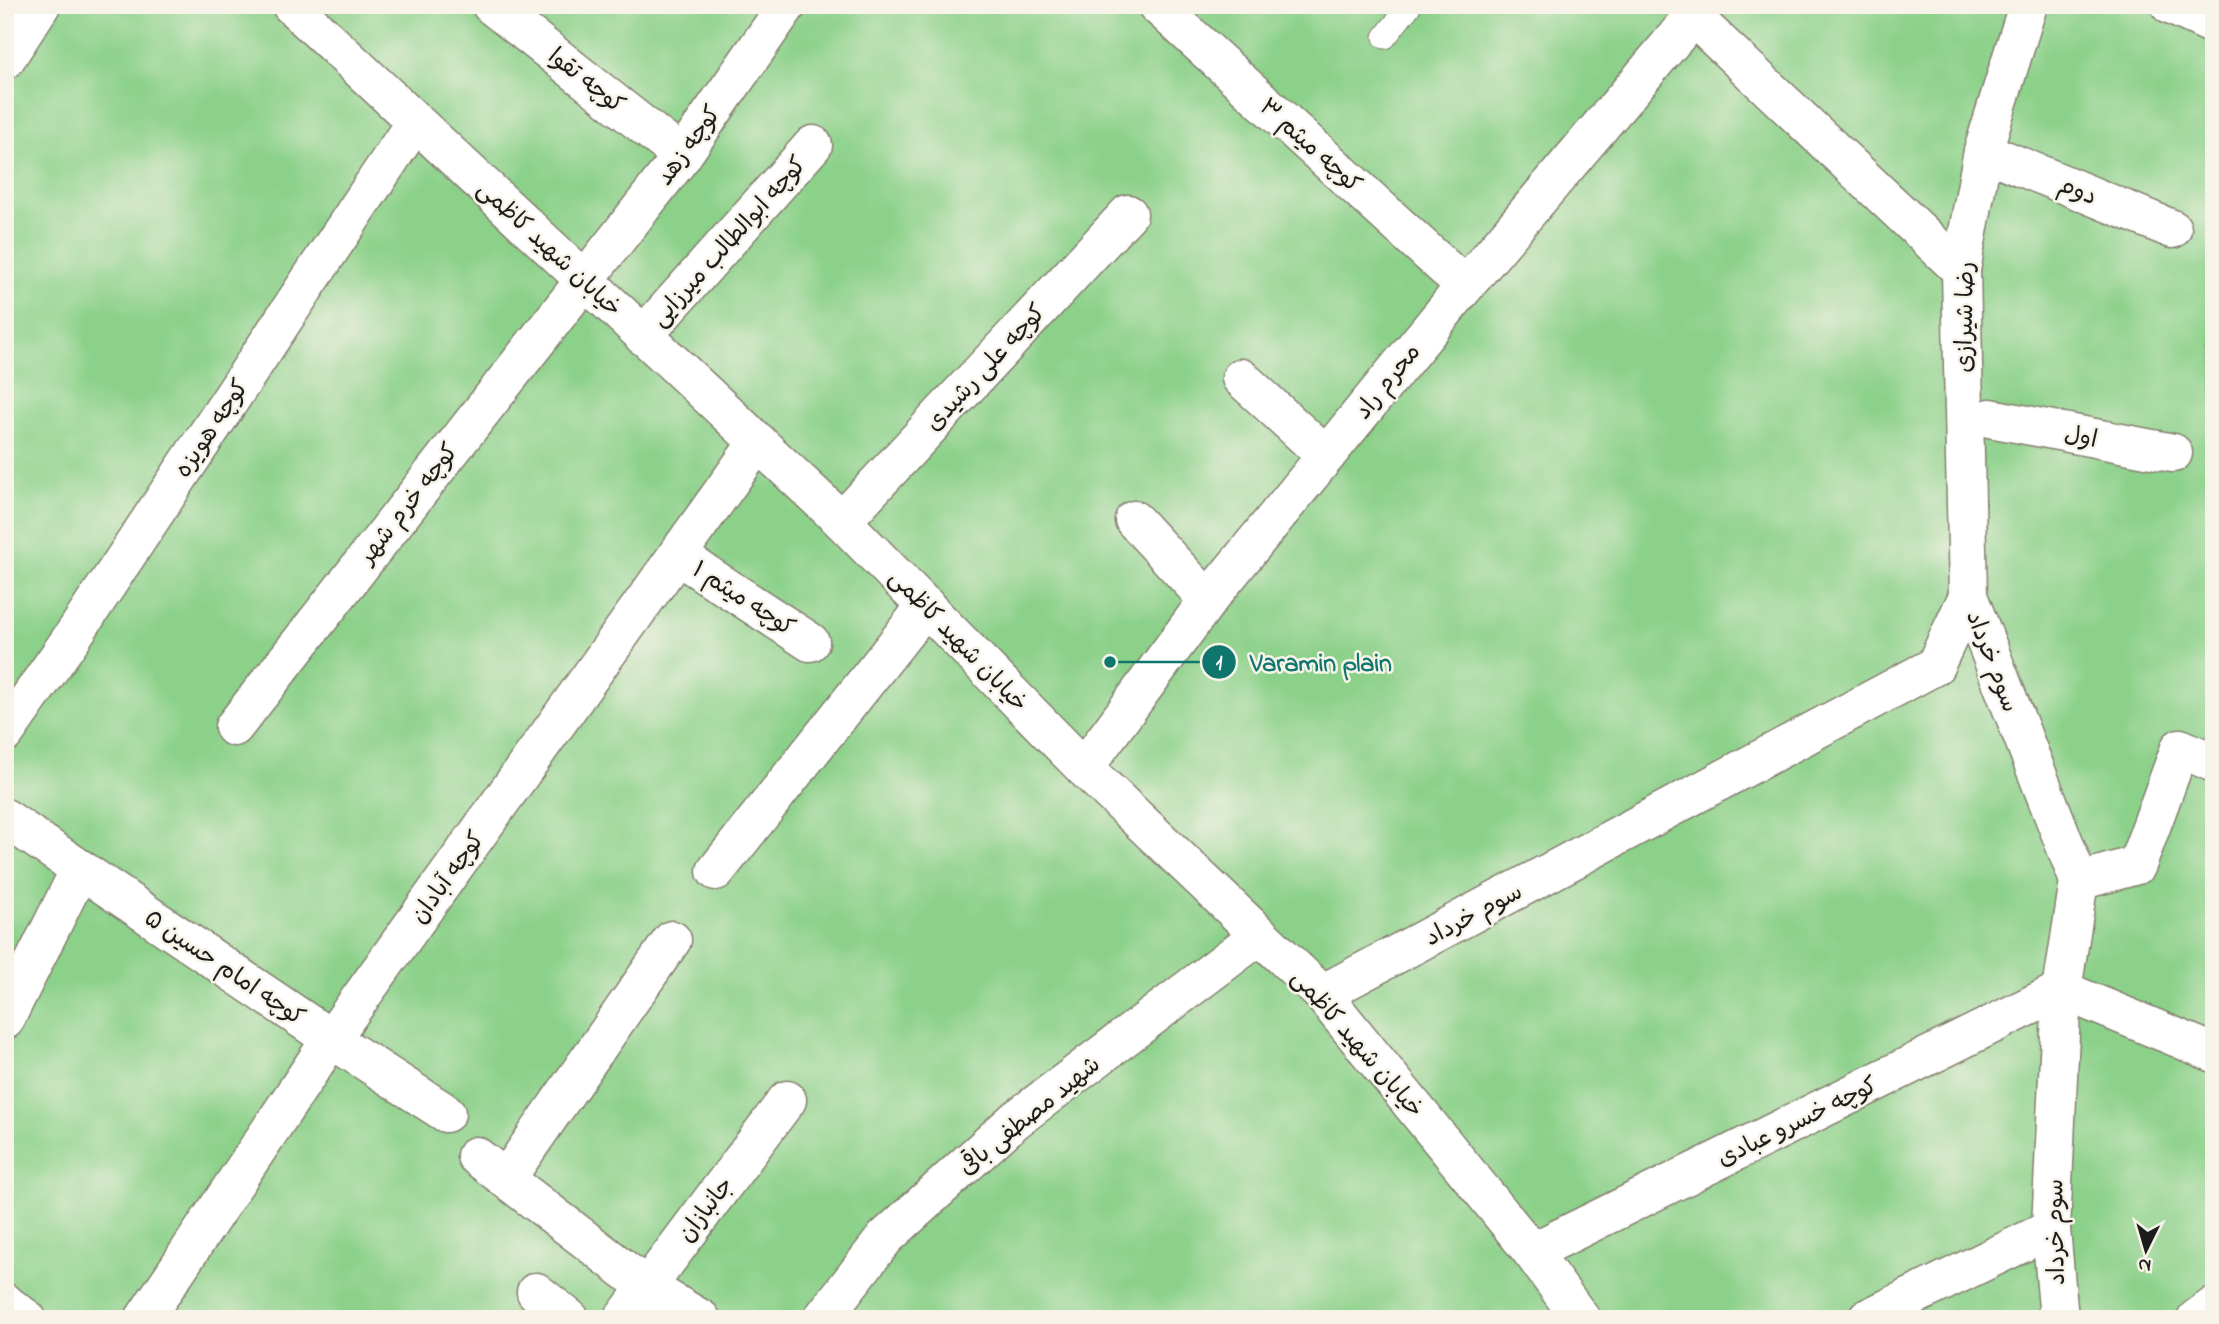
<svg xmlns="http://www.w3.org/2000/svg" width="2219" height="1324" font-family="'Indie Flower','Playpen Sans Arabic',sans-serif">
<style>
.green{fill:#8cd18a;stroke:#547653;stroke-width:2}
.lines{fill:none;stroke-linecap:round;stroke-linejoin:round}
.lane-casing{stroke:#847f6e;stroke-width:25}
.street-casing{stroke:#847f6e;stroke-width:41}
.secondary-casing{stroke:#847f6e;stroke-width:41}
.lane{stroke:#fff;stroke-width:23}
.street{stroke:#fff;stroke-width:38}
.secondary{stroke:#fff;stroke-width:38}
.labels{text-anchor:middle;stroke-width:5;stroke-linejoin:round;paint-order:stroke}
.street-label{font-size:24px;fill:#1c1c1c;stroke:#f7f3e8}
.leader{fill:none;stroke:#0f766e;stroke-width:2.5}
.callout-dot{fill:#0f766e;stroke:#f7f3e8;stroke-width:2.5}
.mark-label{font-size:21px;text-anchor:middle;font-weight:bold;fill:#fff}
.callout-label{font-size:26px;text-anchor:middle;font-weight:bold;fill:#0f766e;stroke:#f7f3e8;stroke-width:5;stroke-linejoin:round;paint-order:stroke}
</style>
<rect width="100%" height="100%" fill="#f7f3e8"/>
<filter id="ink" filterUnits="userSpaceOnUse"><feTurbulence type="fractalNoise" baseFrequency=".0143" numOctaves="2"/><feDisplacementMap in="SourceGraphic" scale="14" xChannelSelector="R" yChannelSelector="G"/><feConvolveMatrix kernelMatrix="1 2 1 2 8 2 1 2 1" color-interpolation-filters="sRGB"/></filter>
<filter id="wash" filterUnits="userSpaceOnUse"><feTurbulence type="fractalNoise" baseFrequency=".00686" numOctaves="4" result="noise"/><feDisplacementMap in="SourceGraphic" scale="28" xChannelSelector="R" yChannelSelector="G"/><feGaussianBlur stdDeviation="1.57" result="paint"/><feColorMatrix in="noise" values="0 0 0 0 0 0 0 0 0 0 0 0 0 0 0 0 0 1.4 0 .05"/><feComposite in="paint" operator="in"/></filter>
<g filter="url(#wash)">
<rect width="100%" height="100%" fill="#ebe2c1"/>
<!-- green -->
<rect class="green" x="5" y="5" width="2209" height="1314"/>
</g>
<g filter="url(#ink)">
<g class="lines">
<!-- lane casing -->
<g class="lane-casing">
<path id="lane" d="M1385,37l25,-32"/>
</g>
<!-- street casing -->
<g class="street-casing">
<g id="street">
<path d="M291,5l551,516 242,247 238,226 210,258 49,67"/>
<path d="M491,5l191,151"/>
<path d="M1157,5l308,281"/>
<path d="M2028,5l-45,146 -22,119 7,326 111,285 -17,109 -11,239 8,90"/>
<path d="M2170,5l44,20"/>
<path d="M1693,17l268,253"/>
<path d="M5,60l36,-55"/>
<path d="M1983,151l189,78"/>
<path d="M643,336l170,-191"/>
<path d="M1241,378l85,78"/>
<path d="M1990,418l183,35"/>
<path d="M1134,520l74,80"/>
<path d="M842,521l286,-307"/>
<path d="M677,555l133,87"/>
<path d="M234,727l448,-571 105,-151"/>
<path d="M5,733l72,-103 338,-508"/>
<path d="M1084,768l124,-168 257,-314 238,-281"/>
<path d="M5,818l326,221 115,74"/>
<path d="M716,871l210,-265"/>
<path d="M2079,881l58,-16 43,-117 34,15"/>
<path d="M1322,994l613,-328 33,-70"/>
<path d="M5,1020l75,-151"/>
<path d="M476,1156l171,131 54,32"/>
<path d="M506,1179l166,-239"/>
<path d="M1532,1252l530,-262 152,63"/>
<path d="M536,1292l34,27"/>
<path d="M5,1303l22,16"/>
<path d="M1868,1318l183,-89"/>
<path d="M144,1319l187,-280 427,-597"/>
<path d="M623,1319l164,-219"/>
<path d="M822,1319l63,-81 129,-117 246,-186"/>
</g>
</g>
<!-- secondary casing -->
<g class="secondary-casing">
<path id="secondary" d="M2196,1319l18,-13"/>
</g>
<!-- lane -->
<use href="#lane" class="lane"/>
<!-- street -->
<use href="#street" class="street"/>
<!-- secondary -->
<use href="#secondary" class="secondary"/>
</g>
</g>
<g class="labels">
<!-- street labels -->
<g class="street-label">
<text transform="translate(587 80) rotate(38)" y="8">کوچه تقوا</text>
<text transform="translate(688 145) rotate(-54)" y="8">کوچه زهد</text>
<text transform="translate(1311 145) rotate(42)" y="8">کوچه میثم ۳</text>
<text transform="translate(2078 190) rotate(22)" y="8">دوم</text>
<text transform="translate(728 241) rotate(-48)" y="8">کوچه ابوالطالب میرزایی</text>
<text transform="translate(550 248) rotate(43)" y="8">خیابان شهید کاظمی</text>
<text transform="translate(1964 317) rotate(-89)" y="8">رضا شیرازی</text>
<text transform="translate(985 367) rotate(-47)" y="8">کوچه علی رشیدی</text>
<text transform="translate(1387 381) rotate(-51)" y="8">محرم راد</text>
<text transform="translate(211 428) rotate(-56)" y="8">کوچه هویزه</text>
<text transform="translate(2081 436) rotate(11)" y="8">اول</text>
<text transform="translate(408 503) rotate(-52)" y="8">کوچه خرم شهر</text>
<text transform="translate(744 598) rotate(33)" y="8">کوچه میثم ۱</text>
<text transform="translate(959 640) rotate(46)" y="8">خیابان شهید کاظمی</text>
<text transform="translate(1993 661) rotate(69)" y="8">سوم خرداد</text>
<text transform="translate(447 877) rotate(-54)" y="8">کوچه آبادان</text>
<text transform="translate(1473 914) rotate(-28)" y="8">سوم خرداد</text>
<text transform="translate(225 967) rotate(34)" y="8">کوچه امام حسین ۵</text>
<text transform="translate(1358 1043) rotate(49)" y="8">خیابان شهید کاظمی</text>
<text transform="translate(1029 1115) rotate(-39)" y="8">شهید مصطفی باقی</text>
<text transform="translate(1797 1121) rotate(-26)" y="8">کوچه خسرو عبادی</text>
<text transform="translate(705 1209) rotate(-53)" y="8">جانبازان</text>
<text transform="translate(2055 1232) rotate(-91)" y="8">سوم خرداد</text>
</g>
</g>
<!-- callouts -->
<path class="leader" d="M1110 662L1219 662"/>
<g class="callout-dot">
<circle cx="1110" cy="662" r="7"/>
<circle cx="1219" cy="662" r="18"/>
</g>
<g class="mark-label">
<text x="1219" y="669">1</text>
</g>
<g class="callout-label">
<text x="1321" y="671">Varamin plain</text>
</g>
<!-- margin -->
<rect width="2219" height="1324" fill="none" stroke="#f7f3e8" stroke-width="28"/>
<!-- north arrow -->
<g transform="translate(2146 1250) rotate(185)" stroke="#f7f3e8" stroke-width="5" paint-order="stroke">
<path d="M0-5L12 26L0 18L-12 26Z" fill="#1c1c1c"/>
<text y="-10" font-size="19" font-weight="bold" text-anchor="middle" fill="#1c1c1c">N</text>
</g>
</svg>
